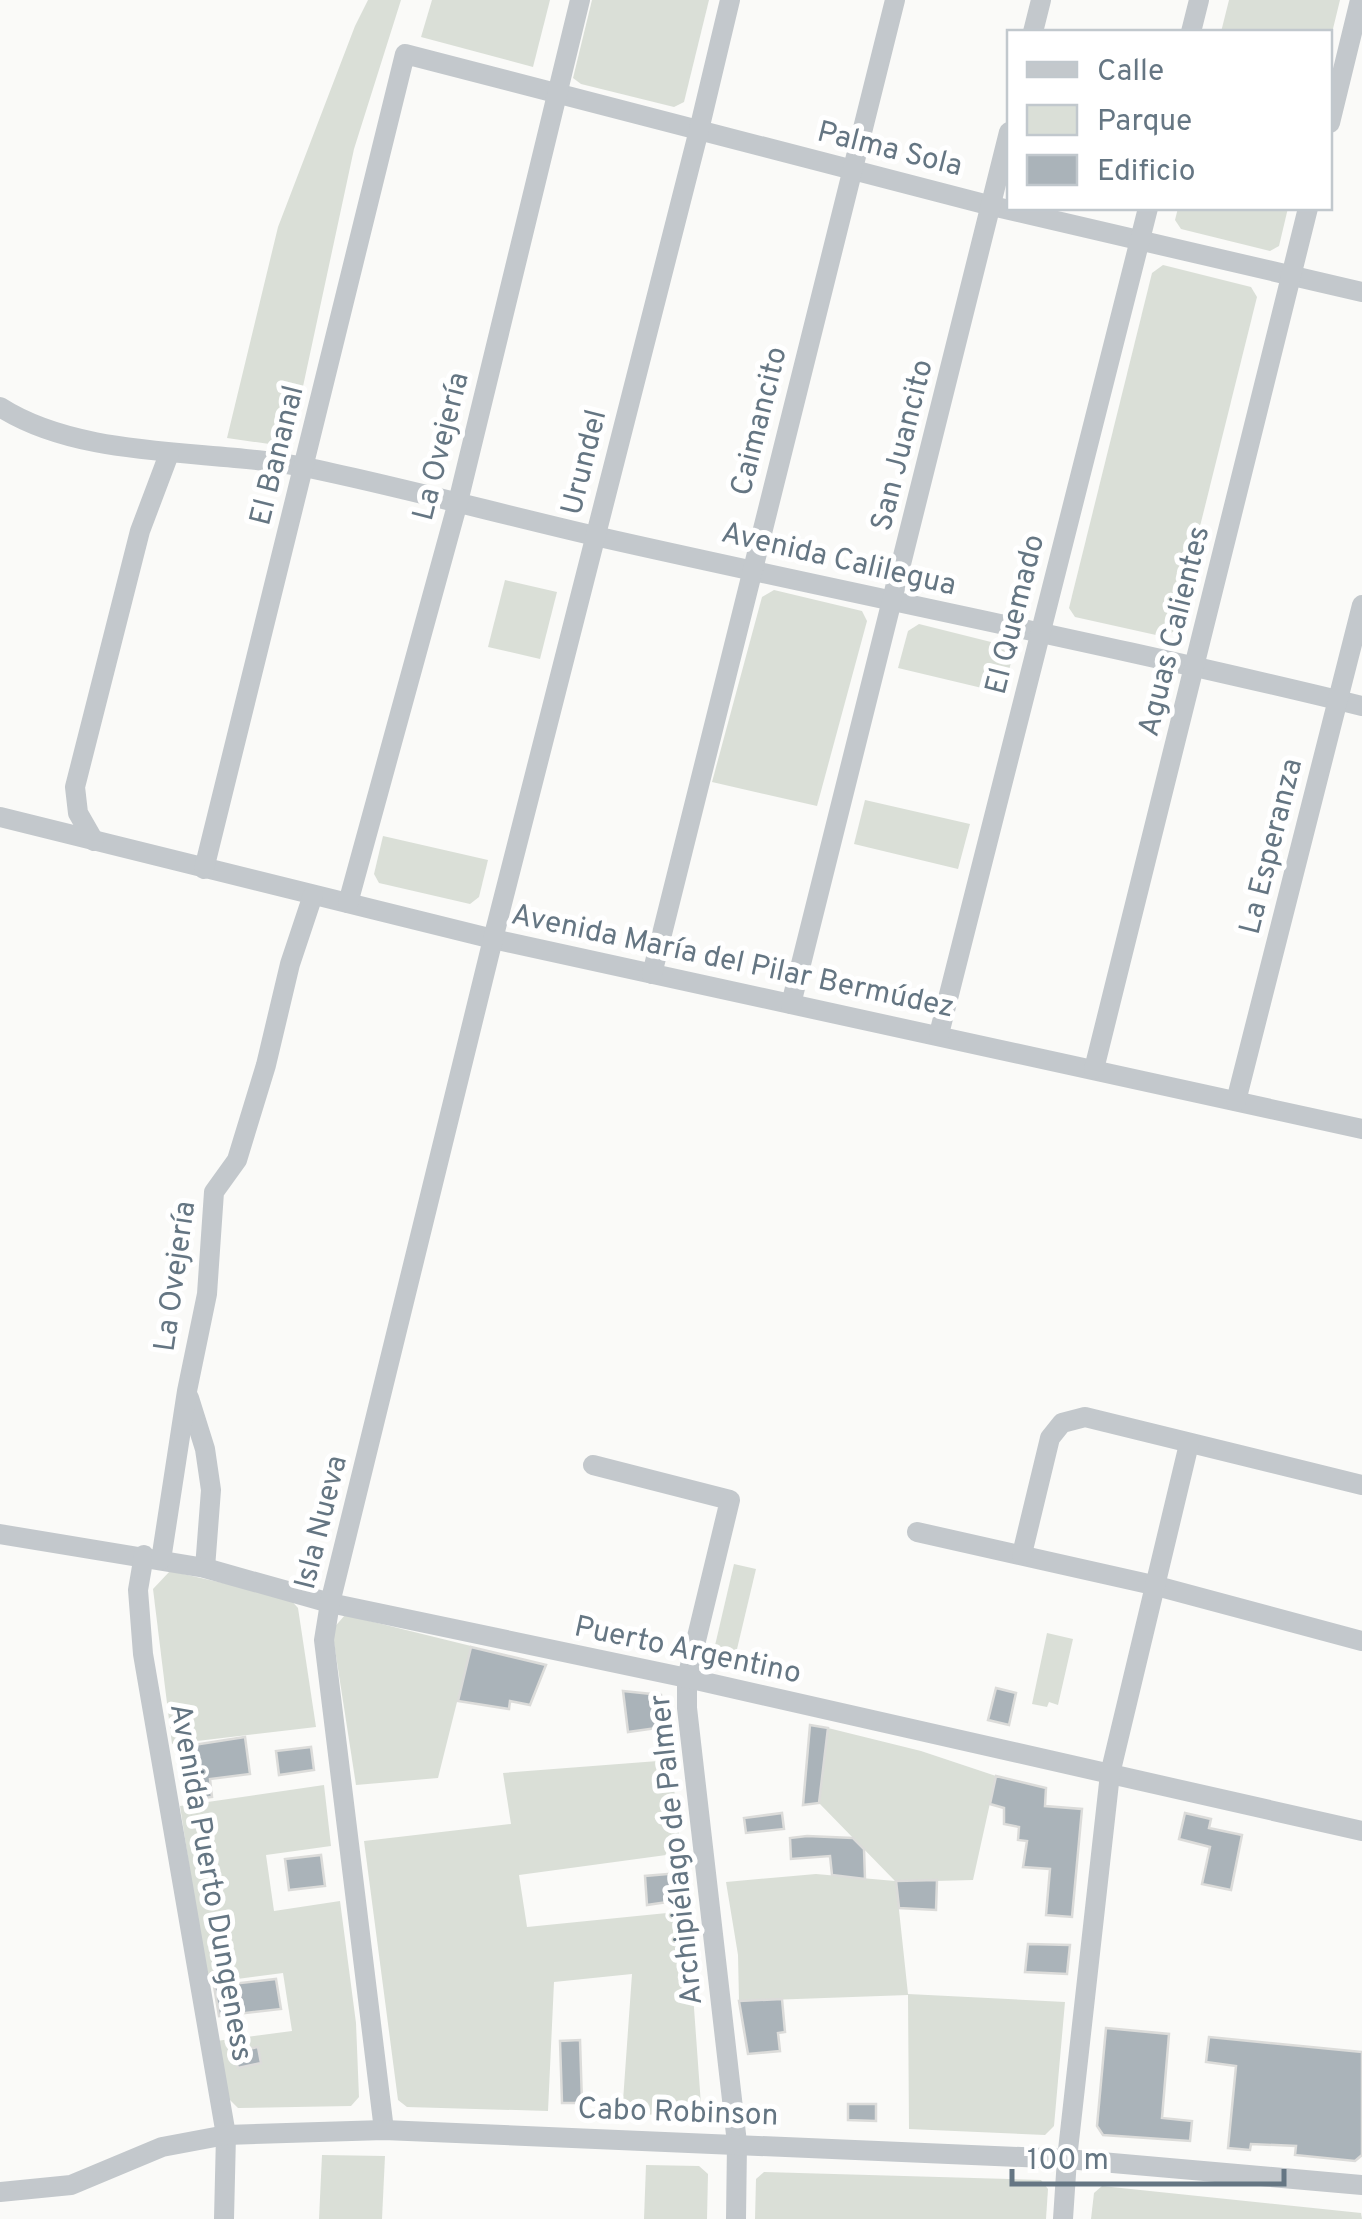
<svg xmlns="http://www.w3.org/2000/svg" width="1362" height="2219" font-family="Overpass,sans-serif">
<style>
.green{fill:#dadfd7}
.building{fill:#aab3b9;stroke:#dcdcda;stroke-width:2.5}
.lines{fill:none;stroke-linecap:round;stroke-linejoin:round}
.minor{stroke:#c3c8cc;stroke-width:20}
.labels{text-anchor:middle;stroke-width:10;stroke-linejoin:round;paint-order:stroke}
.street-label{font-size:30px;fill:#657683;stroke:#fff}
</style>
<rect width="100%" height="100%" fill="#fafaf8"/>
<!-- green -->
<g class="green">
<path d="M368,0h33l-47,149 -64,298 -63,-9 51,-211 77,-201z"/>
<path d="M432,0h118l-17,67 -112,-30z"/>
<path d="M592,0h117l-25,102 -10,5 -93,-23 -8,-6z"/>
<path d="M1229,0h111l-10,41v-9h-109z"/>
<path d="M1178,208h110l-9,38 -9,5 -89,-22 -6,-9z"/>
<path d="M1163,265l88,22 6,10 -83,334 -9,6 -90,-20 -6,-9 83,-335z"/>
<path d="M505,580l52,12 -17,67 -52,-12z"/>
<path d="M774,590l88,21 5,10 -50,185 -105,-24 50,-185z"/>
<path d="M919,624l88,22 6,9 -10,38 -105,-25 10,-37z"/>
<path d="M865,800l105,24 -12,45 -104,-25z"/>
<path d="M383,836l105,24 -9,37 -9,7 -91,-21 -5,-9z"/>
<path d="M734,1564l22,5 -23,97 -15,-3 -5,-9z"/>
<path d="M170,1571l119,27 9,10 18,119 -144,17 -19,-155z"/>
<path d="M345,1615l126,31 -33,132 -82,7 -24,-155z"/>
<path d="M1047,1633l26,6 -15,66 -9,-3 -2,5 -15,-3z"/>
<path d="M828,1728l93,23 75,25 -23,104 -77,2 12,112 157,8 -11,124 -9,9 -136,-6 -1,-134 -169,6 -1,-46 -12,-73 90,-8 79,7 -76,-78z"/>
<path d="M671,1760l10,93 -162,22 8,52 160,-16 14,194 -9,9 -70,1 10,-141 -78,8 -6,129 -141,-4 -9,-7 -34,-259 147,-17 -8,-51z"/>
<path d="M324,1785l7,61 -65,9 8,56 66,-10 16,122 3,74 -8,9 -113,2 -13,-13 -9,-54 76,-10 -9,-58 -76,10 -27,-177z"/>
<path d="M322,2155l63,1 -3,63h-63z"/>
<path d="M646,2165l53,1 9,8 -1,45h-63z"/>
<path d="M764,2172l277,8 7,9 -2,30h-291l1,-40z"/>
<path d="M1102,2186l259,27 1,6h-271l3,-26z"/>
</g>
<!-- building -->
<g class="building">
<path d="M471,1647l75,18 -16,40 -20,-4 -1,8 -51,-8z"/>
<path d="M996,1688l20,5 -7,32 -21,-5z"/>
<path d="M623,1691l38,4 3,32 -36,5z"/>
<path d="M810,1725l18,3 -9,75 -16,2z"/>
<path d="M245,1737l5,37 -40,5 2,18 -18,2 -7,-53z"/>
<path d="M311,1747l3,23 -35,5 -3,-24z"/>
<path d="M996,1776l50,12 -1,18 37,3 -10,108 -26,-2 4,-46 -27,-2 4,-26 -9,-1 1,-13 -15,-3v-16l-14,-4z"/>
<path d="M782,1813l2,16 -38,4 -2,-15z"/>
<path d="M1185,1813l26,6 -2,9 33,7 -11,55 -29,-6 8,-37 -31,-8z"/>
<path d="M807,1836l46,2 11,11 1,30 -33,-4 -2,-19 -39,3 -1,-21z"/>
<path d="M321,1855l4,31 -36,4 -4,-31z"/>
<path d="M679,1873l2,27 -34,5 -2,-29z"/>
<path d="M937,1880l-1,30 -37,-2 -3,-27z"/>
<path d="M1028,1944l42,1 -3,29 -42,-2z"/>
<path d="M276,1979l5,30 -62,7 -5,-30z"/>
<path d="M782,1999l3,33 -7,1 2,18 -32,3 -9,-53z"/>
<path d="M1106,2028l63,6 -7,84 30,3 -2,20 -87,-6 -6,-9z"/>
<path d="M1209,2037l153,15v103l-7,6 -60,-6 1,-9 -45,-2 -1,6 -22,-2 8,-82 -30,-4z"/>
<path d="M580,2040l2,63h-20l-2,-62z"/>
<path d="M258,2047l3,16 -23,5 -4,-16z"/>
<path d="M848,2104h28v17l-28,-1z"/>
</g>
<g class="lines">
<!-- minor -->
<g class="minor">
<path d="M1033,32l8,-32"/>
<path d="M1191,32l8,-32"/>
<path d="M1330,123l30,-123"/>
<path d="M0,407c84,54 214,41 309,61 96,20 191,46 286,68 256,58 513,108 767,170"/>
<path d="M0,817l493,122 869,190"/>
<path d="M94,841l-16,-28 -3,-26 65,-256 29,-77"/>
<path d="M204,869l201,-815 587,152 370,86"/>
<path d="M348,903l110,-401 122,-502"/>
<path d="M652,974l243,-974"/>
<path d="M791,1004l218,-872"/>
<path d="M939,1034l209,-826"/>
<path d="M1094,1069l214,-861"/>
<path d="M1236,1101l126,-496"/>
<path d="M189,1398l16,51 6,41 -6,78"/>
<path d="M593,1465l137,35 -43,178v30l50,435 -1,76"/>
<path d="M917,1532l236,53 209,56"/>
<path d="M0,1534l205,34 125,35 357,75 675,153"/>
<path d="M1022,1554l28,-116 12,-15 23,-6 277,68"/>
<path d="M144,1555l-6,35 5,64 83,481 -2,84"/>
<path d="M161,1560l26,-169 20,-97 7,-102 23,-32 29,-95 24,-101 23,-69"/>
<path d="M384,2130l-60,-490 6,-37 163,-664 206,-809 31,-130"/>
<path d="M0,2192l71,-7 91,-38 64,-12 158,-5 683,29 295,26"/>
<path d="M1063,2219l4,-60 43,-385 79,-330"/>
</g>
</g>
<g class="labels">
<!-- street labels -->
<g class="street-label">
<text transform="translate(890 148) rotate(14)" y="10">Palma Sola</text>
<text transform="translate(758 421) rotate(-76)" y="10">Caimancito</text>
<text transform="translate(901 445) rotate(-76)" y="10">San Juancito</text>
<text transform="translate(440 446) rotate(-76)" y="10">La Ovejería</text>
<text transform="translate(276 455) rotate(-76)" y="10">El Bananal</text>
<text transform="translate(583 462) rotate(-76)" y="10">Urundel</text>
<text transform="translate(839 558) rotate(13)" y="10">Avenida Calilegua</text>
<text transform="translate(1014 614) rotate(-76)" y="10">El Quemado</text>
<text transform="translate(1173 631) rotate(-76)" y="10">Aguas Calientes</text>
<text transform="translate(1270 846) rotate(-76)" y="10">La Esperanza</text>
<text transform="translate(733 960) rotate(12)" y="10">Avenida María del Pilar Bermúdez</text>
<text transform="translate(174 1276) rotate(-82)" y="10">La Ovejería</text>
<text transform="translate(320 1522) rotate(-76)" y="10">Isla Nueva</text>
<text transform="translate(688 1649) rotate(12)" y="10">Puerto Argentino</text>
<text transform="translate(675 1850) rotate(-96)" y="10">Archipiélago de Palmer</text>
<text transform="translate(212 1882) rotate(80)" y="10">Avenida Puerto Dungeness</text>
<text transform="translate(678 2111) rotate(2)" y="10">Cabo Robinson</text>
</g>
</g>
<!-- legend -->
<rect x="1007" y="30" width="325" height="180" fill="#ffffff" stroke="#c1c8cd" stroke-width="2.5"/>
<rect x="1027" y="62" width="50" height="15" fill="#c3c8cc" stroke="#c1c8cd" stroke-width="2.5"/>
<text x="1097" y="80" font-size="30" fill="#657683">Calle</text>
<rect x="1027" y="105" width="50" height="30" fill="#dadfd7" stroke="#c1c8cd" stroke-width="2.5"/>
<text x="1097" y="130" font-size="30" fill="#657683">Parque</text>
<rect x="1027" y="155" width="50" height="30" fill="#aab3b9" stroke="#c1c8cd" stroke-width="2.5"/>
<text x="1097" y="180" font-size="30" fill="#657683">Edificio</text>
<!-- scale -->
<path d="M1012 2169v15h272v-15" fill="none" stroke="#657683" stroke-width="5"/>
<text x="1027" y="2169" font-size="30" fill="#657683" stroke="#ffffff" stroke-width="8" paint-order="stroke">100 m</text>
</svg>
